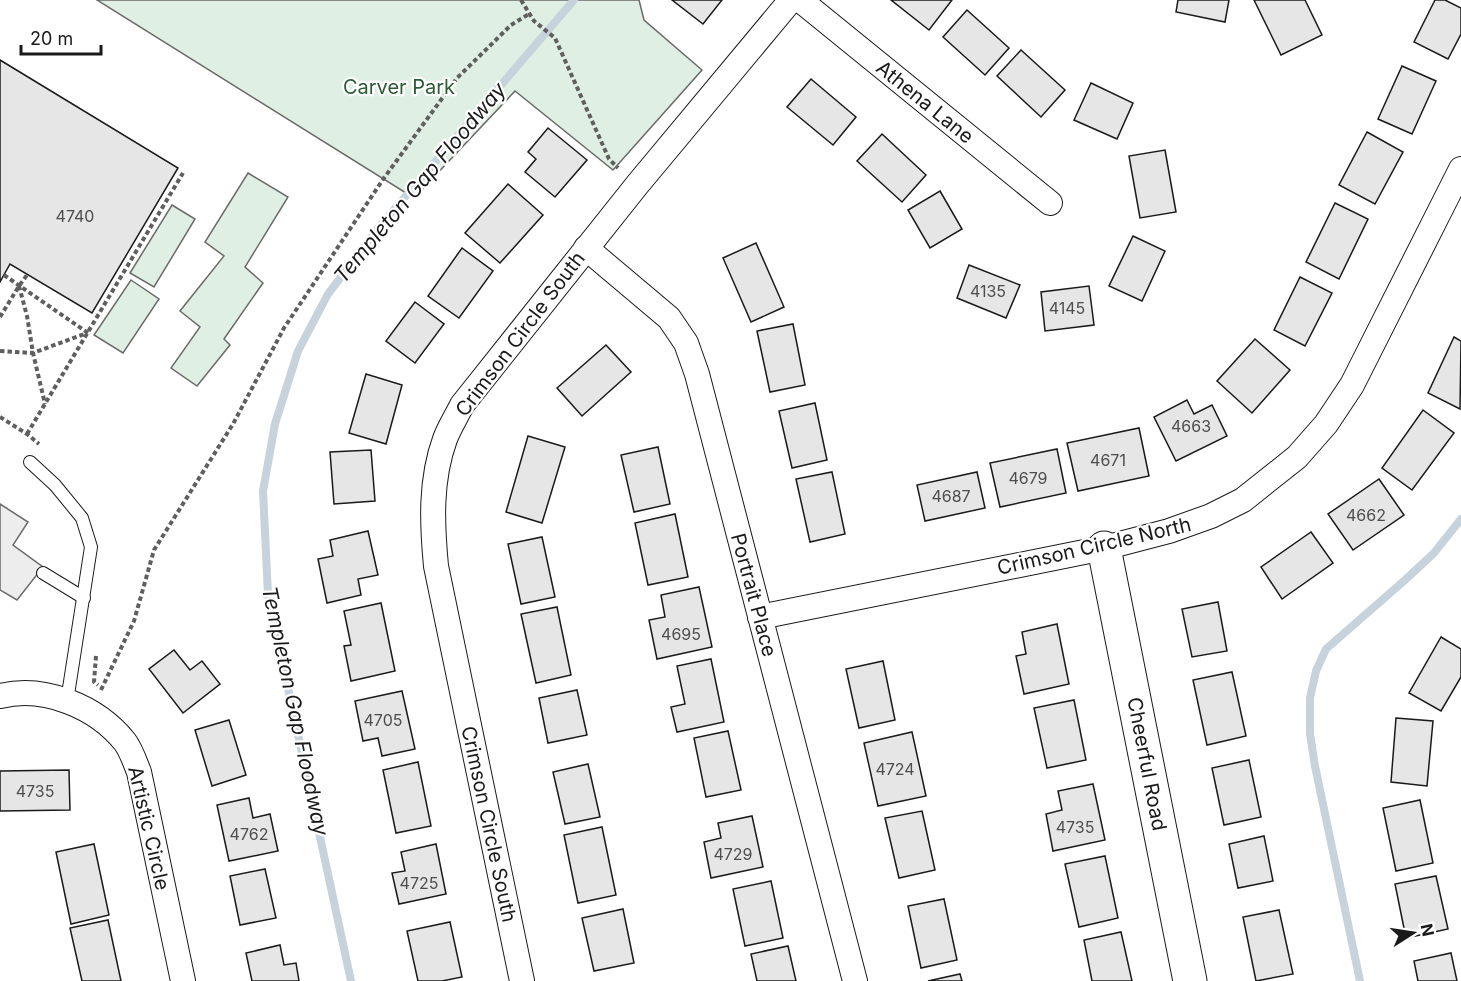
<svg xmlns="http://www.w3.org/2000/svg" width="1461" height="981" font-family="Inter,sans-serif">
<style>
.green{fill:#e0efe3;stroke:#6a6a6a;stroke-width:1.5}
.parking{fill:#ededed;stroke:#6a6a6a;stroke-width:1.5}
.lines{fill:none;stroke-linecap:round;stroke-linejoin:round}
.stream{stroke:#c6d2dc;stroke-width:8}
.building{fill:#e6e6e6;stroke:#1a1a1a;stroke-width:1.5}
.lane-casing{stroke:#1a1a1a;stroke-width:14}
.street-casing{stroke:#1a1a1a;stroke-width:26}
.secondary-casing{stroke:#1a1a1a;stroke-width:35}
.path{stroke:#5f5f5f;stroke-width:4;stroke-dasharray:4.5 3;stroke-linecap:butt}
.lane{stroke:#fff;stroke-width:12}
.street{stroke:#fff;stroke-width:24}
.secondary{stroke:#fff;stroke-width:33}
.labels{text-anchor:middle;stroke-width:4.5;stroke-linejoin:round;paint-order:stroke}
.number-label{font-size:16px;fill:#4d4d4d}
.park-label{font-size:20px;fill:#2b5a34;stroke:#fff}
.street-label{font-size:20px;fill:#1a1a1a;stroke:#fff}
.water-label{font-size:21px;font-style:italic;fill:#1a1a1a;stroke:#fff}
</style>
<rect width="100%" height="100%" fill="#fff"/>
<!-- green -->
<g class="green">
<path d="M97,0h542l5,20 58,50 -89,100 -98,-79 -101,107z"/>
<path d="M248,173l40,24 -43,70 18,16 -39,56 6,6 -33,41 -26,-18 29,-41 -20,-16 44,-55 -19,-14z"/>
<path d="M172,205l23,14 -41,68 -24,-14z"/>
<path d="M131,280l28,19 -36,54 -29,-18z"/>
</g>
<!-- parking -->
<path class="parking" d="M0,504l28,18 -15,23 30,22 -26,33 -17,-10z"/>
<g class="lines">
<!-- stream -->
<g class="stream">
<path d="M351,981l-83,-386 -5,-104 12,-67 23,-73 30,-57 52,-68 194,-226"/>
<path d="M1360,981l-45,-215 -5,-32v-36l6,-27 10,-22 79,-69 29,-27 27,-34"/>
</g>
</g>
<!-- building -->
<g class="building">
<path d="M672,0h50l-19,24z"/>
<path d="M891,0h61l-23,30z"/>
<path d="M1178,0h51l-4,22 -49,-10z"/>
<path d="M1254,0h51l17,35 -41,20z"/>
<path d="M1435,0h10l16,8v26l-13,25 -34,-17z"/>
<path d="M967,10l42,38 -24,27 -42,-38z"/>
<path d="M1021,50l44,40 -24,27 -44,-41z"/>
<path d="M0,60l178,108 -86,145 -82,-49 -10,18z"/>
<path d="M1402,66l34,15 -24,53 -34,-15z"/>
<path d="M811,79l45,38 -23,28 -46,-38z"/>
<path d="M1091,83l42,20 -16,36 -43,-19z"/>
<path d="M548,128l39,32 -32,37 -30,-25 11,-13 -8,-7z"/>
<path d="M1367,132l36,20 -28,52 -36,-19z"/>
<path d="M882,134l44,41 -24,27 -45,-41z"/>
<path d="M1165,150l11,62 -36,6 -11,-62z"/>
<path d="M508,184l35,31 -43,48 -35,-30z"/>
<path d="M940,191l22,38 -32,19 -22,-38z"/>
<path d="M1335,203l33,16 -29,60 -33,-17z"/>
<path d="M1133,236l32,15 -23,50 -33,-15z"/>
<path d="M756,243l28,64 -33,15 -28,-64z"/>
<path d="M462,248l31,23 -34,47 -31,-22z"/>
<path d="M969,265l51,20 -14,33 -49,-20z"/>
<path d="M1300,277l32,16 -27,53 -31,-16z"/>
<path d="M1089,286l5,39 -49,6 -4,-39z"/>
<path d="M415,302l29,22 -29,39 -29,-22z"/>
<path d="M793,324l12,61 -35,7 -13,-61z"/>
<path d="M1454,337l7,4 -1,68 -32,-16z"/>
<path d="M1255,339l35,31 -38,43 -35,-32z"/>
<path d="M606,345l25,27 -49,44 -25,-28z"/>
<path d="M366,374l36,11 -16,59 -37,-11z"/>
<path d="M1187,400l7,14 18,-9 15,31 -51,25 -22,-44z"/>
<path d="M815,403l12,57 -35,8 -13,-57z"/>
<path d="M1423,410l31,23 -42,57 -30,-22z"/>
<path d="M1139,428l10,48 -71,15 -11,-48z"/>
<path d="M528,436l37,11 -23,76 -36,-11z"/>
<path d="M658,447l12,57 -36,8 -13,-57z"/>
<path d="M1057,449l9,44 -66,14 -10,-44z"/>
<path d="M371,450l4,51 -41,3 -4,-52z"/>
<path d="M832,472l13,62 -35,8 -14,-63z"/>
<path d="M977,472l8,36 -60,13 -8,-36z"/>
<path d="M1379,479l25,36 -51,35 -25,-36z"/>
<path d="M675,514l13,63 -40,8 -13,-62z"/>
<path d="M368,531l10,44 -20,4 3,16 -34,8 -9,-44 15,-3 -3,-16z"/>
<path d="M1311,532l22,31 -51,36 -21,-32z"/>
<path d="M542,537l13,60 -34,7 -13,-60z"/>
<path d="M699,587l13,60 -55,12 -8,-39 16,-3 -4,-22z"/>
<path d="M1218,602l9,49 -35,6 -10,-48z"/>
<path d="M381,603l14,68 -44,10 -7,-35 7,-1 -7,-34z"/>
<path d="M557,607l14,68 -35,8 -15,-69z"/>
<path d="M1057,624l12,60 -45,10 -8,-38 10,-2 -4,-22z"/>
<path d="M1441,637l20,12v28l-20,34 -32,-18z"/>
<path d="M174,650l16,20 12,-9 18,23 -37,29 -34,-44z"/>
<path d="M711,659l13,63 -47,10 -6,-25 14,-3 -8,-38z"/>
<path d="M883,661l12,59 -36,8 -13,-59z"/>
<path d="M1232,672l14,64 -39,9 -14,-65z"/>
<path d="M577,690l10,45 -39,8 -9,-45z"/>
<path d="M402,691l13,58 -33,7 -4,-18 -15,3 -8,-40z"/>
<path d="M1074,700l12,60 -39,8 -13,-60z"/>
<path d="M1396,718l37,3 -6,65 -36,-4z"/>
<path d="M229,720l17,55 -34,11 -17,-56z"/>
<path d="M728,731l13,59 -35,7 -12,-59z"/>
<path d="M912,732l14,64 -48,10 -14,-63z"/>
<path d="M1249,760l12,57 -37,8 -12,-57z"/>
<path d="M418,762l13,64 -35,7 -13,-63z"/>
<path d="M588,764l12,53 -35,7 -12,-52z"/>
<path d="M69,770l1,40 -70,1v-40z"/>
<path d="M1093,784l12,56 -52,11 -7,-37 16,-4 -4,-19z"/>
<path d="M249,798l4,20 17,-4 8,37 -49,10 -12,-56z"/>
<path d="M1420,800l13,63 -37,8 -13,-63z"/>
<path d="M922,811l13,59 -36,8 -14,-60z"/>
<path d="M752,816l11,51 -52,11 -7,-36 17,-4 -3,-15z"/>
<path d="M602,827l14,68 -38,8 -14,-68z"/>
<path d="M1264,836l9,45 -35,7 -9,-44z"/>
<path d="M94,844l15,71 -38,9 -15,-72z"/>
<path d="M436,844l10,50 -47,10 -7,-31 13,-2 -4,-19z"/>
<path d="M1105,856l13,62 -39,9 -14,-63z"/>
<path d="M265,869l11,49 -36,7 -10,-49z"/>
<path d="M1436,876l12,53 -42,9 -11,-54z"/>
<path d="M771,881l12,57 -38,8 -12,-57z"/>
<path d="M944,899l13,61 -36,8 -13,-62z"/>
<path d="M623,909l11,54 -40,8 -12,-53z"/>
<path d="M1279,910l14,64 -37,7 -13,-64z"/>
<path d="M108,920l13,61h-39l-12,-53z"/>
<path d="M450,922l12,55 -20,4h-24l-11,-50z"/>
<path d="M1121,932l11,49h-40l-8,-41z"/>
<path d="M280,945l4,20 12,-2 3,18h-47l-6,-28z"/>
<path d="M788,946l8,35h-39l-6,-27z"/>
<path d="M1451,953l6,28h-39l-4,-20z"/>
<path d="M960,974l2,7h-34z"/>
</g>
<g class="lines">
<!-- lane casing -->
<g class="lane-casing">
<g id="lane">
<path d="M30,462l25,23 27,33 9,29 -24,154"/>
<path d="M43,573l41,25"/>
</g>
</g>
<!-- street casing -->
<g class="street-casing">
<g id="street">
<path d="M800,0l250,203"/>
<path d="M586,248l83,70 17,25 11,31 158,607"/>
<path d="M760,617l344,-69 65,-17 42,-15 32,-16 54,-43 29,-33 26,-39 109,-216"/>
<path d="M0,696c45,-11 97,11 125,46 6,8 10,20 14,30l44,209"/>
<path d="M522,981l-86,-415c-4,-42 -6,-86 9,-127 4,-11 11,-22 17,-34l175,-220 154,-185"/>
</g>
</g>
<!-- secondary casing -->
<g class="secondary-casing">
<path id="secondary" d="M1104,548l86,433"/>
</g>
<!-- path -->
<g class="path">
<path d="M521,0l13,21 21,17 54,121 9,9"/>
<path d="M4,275l84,58"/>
<path d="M19,286l8,30 6,37 12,51"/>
<path d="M0,317l19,-31 8,-11"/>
<path d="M0,351l33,2 54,-20"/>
<path d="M0,417l27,17 12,10"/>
<path d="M27,434l156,-261"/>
<path d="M96,656l-2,26 4,3"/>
<path d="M101,690l33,-69 20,-71 79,-126 51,-96 100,-150 73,-100 54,-53 18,-11"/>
</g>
<!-- lane -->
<use href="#lane" class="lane"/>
<!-- street -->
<use href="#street" class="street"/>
<!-- secondary -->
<use href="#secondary" class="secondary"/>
</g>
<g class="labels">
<!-- number labels -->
<g class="number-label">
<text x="75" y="222">4740</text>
<text x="988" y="297">4135</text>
<text x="1067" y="314">4145</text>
<text x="1191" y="432">4663</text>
<text x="1108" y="466">4671</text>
<text x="1028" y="484">4679</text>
<text x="951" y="502">4687</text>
<text x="1366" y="521">4662</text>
<text x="681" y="640">4695</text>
<text x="383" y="726">4705</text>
<text x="895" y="775">4724</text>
<text x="35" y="797">4735</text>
<text x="1075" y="833">4735</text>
<text x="249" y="840">4762</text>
<text x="733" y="860">4729</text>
<text x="419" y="889">4725</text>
</g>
<!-- park labels -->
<g class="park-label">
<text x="399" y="94">Carver Park</text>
</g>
<!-- street labels -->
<g class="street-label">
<text transform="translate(925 102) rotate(39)" y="7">Athena Lane</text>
<text transform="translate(520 334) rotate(-53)" y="7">Crimson Circle South</text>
<text transform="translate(1094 546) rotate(-13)" y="7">Crimson Circle North</text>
<text transform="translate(754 595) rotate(75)" y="7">Portrait Place</text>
<text transform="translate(1147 764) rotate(79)" y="7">Cheerful Road</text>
<text transform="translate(489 824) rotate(78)" y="7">Crimson Circle South</text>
<text transform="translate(149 828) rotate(77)" y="7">Artistic Circle</text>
</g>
<!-- water labels -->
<g class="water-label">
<text transform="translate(420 183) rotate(-50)" y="7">Templeton Gap Floodway</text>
<text transform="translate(295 711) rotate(78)" y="7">Templeton Gap Floodway</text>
</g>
</g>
<!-- north arrow -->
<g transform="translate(1413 933) rotate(78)" stroke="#ffffff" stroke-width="4.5" paint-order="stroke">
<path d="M0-4.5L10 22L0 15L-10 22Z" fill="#1a1a1a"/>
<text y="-9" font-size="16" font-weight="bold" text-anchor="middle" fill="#1a1a1a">N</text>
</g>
<!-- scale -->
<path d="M21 45v9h80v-9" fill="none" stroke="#1a1a1a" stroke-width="3"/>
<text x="30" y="45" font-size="18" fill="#1a1a1a" stroke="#ffffff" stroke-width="4.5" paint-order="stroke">20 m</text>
</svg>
